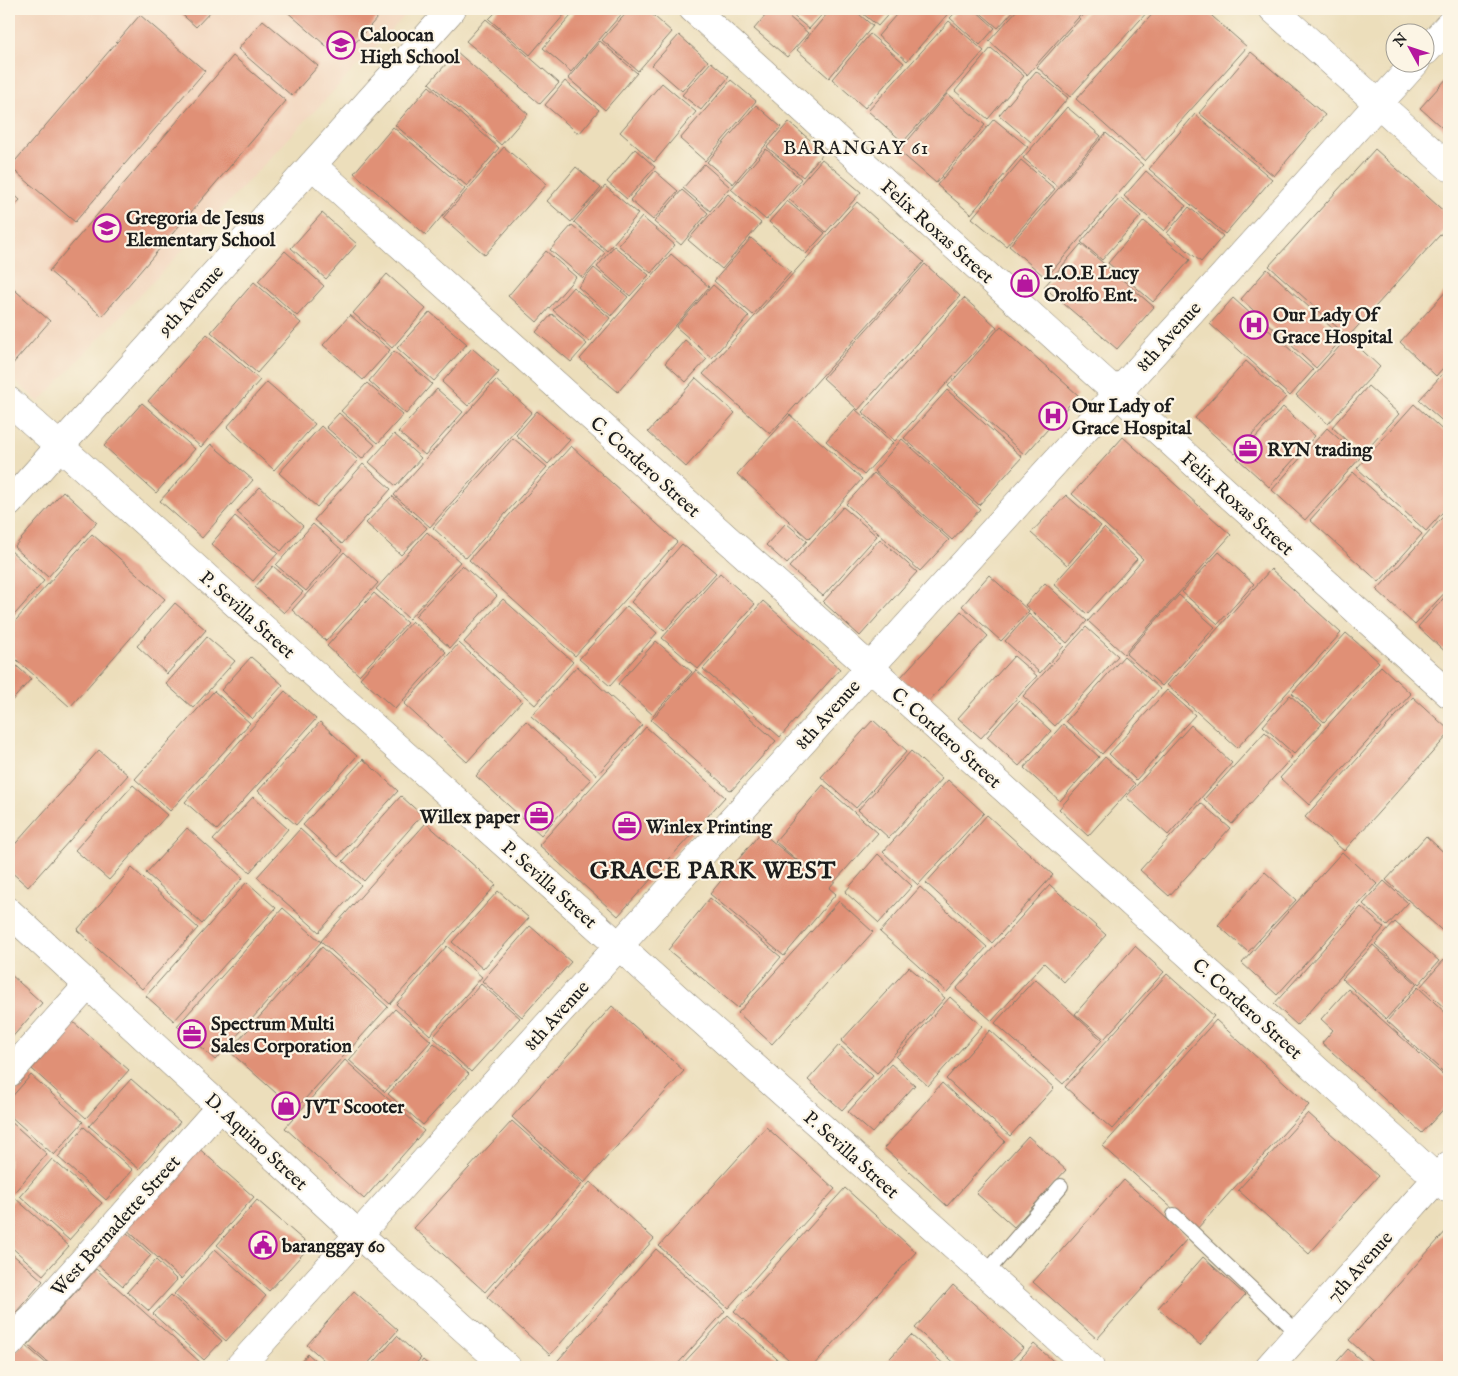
<svg xmlns="http://www.w3.org/2000/svg" width="1458" height="1376" font-family="'IM FELL English',serif">
<style>
.built{fill:#f2d5bd}
.building{fill:#e09076}
.lines{fill:none;stroke-linecap:round;stroke-linejoin:round}
.service-casing{stroke:#847d6c;stroke-width:16}
.minor-casing{stroke:#847d6c;stroke-width:29}
.tertiary-casing{stroke:#847d6c;stroke-width:29}
.service{stroke:#fff;stroke-width:14}
.minor{stroke:#fff;stroke-width:28}
.tertiary{stroke:#fff;stroke-width:28}
.labels{text-anchor:middle;stroke-width:4.5;stroke-linejoin:round;paint-order:stroke}
.poi-label{font-size:19px;font-weight:bold;fill:#1c1c1c;stroke:#fcf5e5;text-anchor:start}
.street-label{font-size:19px;fill:#1c1c1c;stroke:#fcf5e5}
.neighbourhood-label{font-size:20px;letter-spacing:1px;fill:#1c1c1c;stroke:#fcf5e5}
.district-label{font-size:24px;font-weight:bold;letter-spacing:1px;fill:#1c1c1c;stroke:#fcf5e5}
</style>
<rect width="100%" height="100%" fill="#fcf5e5"/>
<filter id="ink" filterUnits="userSpaceOnUse"><feTurbulence type="fractalNoise" baseFrequency=".02" numOctaves="2"/><feDisplacementMap in="SourceGraphic" scale="10" xChannelSelector="R" yChannelSelector="G"/><feConvolveMatrix kernelMatrix="1 2 1 2 8 2 1 2 1" color-interpolation-filters="sRGB"/></filter>
<filter id="wash" filterUnits="userSpaceOnUse"><feTurbulence type="fractalNoise" baseFrequency=".0096" numOctaves="4" result="noise"/><feDisplacementMap in="SourceGraphic" scale="20" xChannelSelector="R" yChannelSelector="G"/><feGaussianBlur stdDeviation="1.12" result="paint"/><feColorMatrix in="noise" values="0 0 0 0 0 0 0 0 0 0 0 0 0 0 0 0 0 1.4 0 .05"/><feComposite in="paint" operator="in"/></filter>
<g filter="url(#wash)">
<rect width="100%" height="100%" fill="#ecdebb"/>
<!-- built -->
<path class="built" d="M9,9h402l-372,393 -30,-27z"/>
<g id="blocks">
<!-- building -->
<g class="building">
<path d="M176,9h37l-17,18z"/>
<path d="M284,9h101l-44,50z"/>
<path d="M499,9h58l7,6 -34,40 -41,-36z"/>
<path d="M577,9h49l-55,63 -28,-24z"/>
<path d="M630,9h16l26,23 -34,39 -36,-31z"/>
<path d="M771,9h9l28,24 -21,24 -33,-28z"/>
<path d="M785,9h42l-18,20z"/>
<path d="M831,9h22l20,17 -44,52 -32,-28z"/>
<path d="M857,9h36l-15,17z"/>
<path d="M901,9h51l-45,52 -29,-25z"/>
<path d="M959,9h15l21,19 -15,17 -30,-27z"/>
<path d="M976,9h39l-17,19z"/>
<path d="M1018,9h68l-59,66 -38,-34z"/>
<path d="M1089,9h61l-80,88 -33,-30z"/>
<path d="M1157,9h47l43,38 -102,114 -69,-62z"/>
<path d="M140,15l65,56 -130,151 -65,-55z"/>
<path d="M486,19l73,64 -19,21 -74,-63z"/>
<path d="M263,20l55,46 -26,30 -54,-47z"/>
<path d="M949,21l35,30 -81,91 -35,-31z"/>
<path d="M870,34l34,29 -39,45 -33,-29z"/>
<path d="M679,35l29,26 -26,30 -30,-26z"/>
<path d="M600,41l37,32 -32,37 -37,-32z"/>
<path d="M991,48l33,28 -36,43 -33,-28z"/>
<path d="M457,52l71,62 -27,31 -72,-62z"/>
<path d="M1251,52l74,63 -51,61 -75,-63z"/>
<path d="M233,56l53,45 -184,215 -53,-45z"/>
<path d="M711,62l18,15 -28,33 -19,-15z"/>
<path d="M1036,71l32,27 -37,44 -32,-27z"/>
<path d="M1449,76v58l-29,-26z"/>
<path d="M731,80l25,21 -51,60 -25,-22z"/>
<path d="M565,81l34,29 -20,24 -34,-29z"/>
<path d="M662,83l34,29 -42,50 -34,-30z"/>
<path d="M429,86l70,62 -32,38 -72,-61z"/>
<path d="M947,94l38,31 -49,58 -37,-32z"/>
<path d="M756,105l25,22 -48,57 -26,-22z"/>
<path d="M1067,107l34,29 -43,51 -35,-29z"/>
<path d="M1195,114l77,65 -47,55 -76,-65z"/>
<path d="M994,119l34,28 -57,67 -34,-29z"/>
<path d="M789,122l35,30 -21,25 -36,-30z"/>
<path d="M393,127l72,62 -39,46 -72,-62z"/>
<path d="M1106,133l37,32 -97,113 -37,-32z"/>
<path d="M504,147l43,37 -62,71 -42,-37z"/>
<path d="M635,149l20,18 -28,32 -20,-17z"/>
<path d="M766,149l35,30 -35,41 -35,-31z"/>
<path d="M1375,149l74,67v9l-101,112 32,30 -52,57 -32,-29 52,-58 -79,-71z"/>
<path d="M822,159l39,33 -35,40 -38,-34z"/>
<path d="M1021,160l34,29 -49,57 -34,-28z"/>
<path d="M704,164l26,23 -20,24 -27,-23z"/>
<path d="M576,167l25,21 -30,34 -24,-21z"/>
<path d="M655,171l23,20 -25,29 -23,-20z"/>
<path d="M1146,171l40,35 -22,25 -40,-35z"/>
<path d="M605,186l33,28 -31,37 -33,-29z"/>
<path d="M9,190l11,10 -11,12z"/>
<path d="M682,190l26,23 -27,32 -27,-23z"/>
<path d="M728,194l33,29 -39,46 -34,-29z"/>
<path d="M1120,198l21,18 -39,44 -21,-18z"/>
<path d="M787,201l38,32 -19,21 -37,-32z"/>
<path d="M857,202l67,60 -154,172 -67,-60z"/>
<path d="M1189,207l34,29 -22,26 -34,-29z"/>
<path d="M322,213l35,31 -31,35 -35,-31z"/>
<path d="M642,217l33,28 -24,28 -33,-28z"/>
<path d="M1144,221l46,39 -37,42 -45,-39z"/>
<path d="M572,225l33,28 -22,25 -33,-28z"/>
<path d="M751,238l40,34 -38,43 -39,-34z"/>
<path d="M1081,244l73,63 -37,42 -73,-62z"/>
<path d="M614,246l35,29 -19,21 -33,-29z"/>
<path d="M285,251l39,35 -27,30 -39,-35z"/>
<path d="M546,251l30,26 -39,45 -29,-26z"/>
<path d="M671,254l38,33 -91,105 -38,-33z"/>
<path d="M925,264l35,32 -102,114 -35,-32z"/>
<path d="M594,268l34,29 -17,19 -33,-29z"/>
<path d="M1267,269l76,69 -27,30 -75,-69z"/>
<path d="M387,274l39,35 -34,39 -39,-35z"/>
<path d="M254,282l47,41 -44,50 -46,-41z"/>
<path d="M9,285l41,36 -40,46 -1,-1z"/>
<path d="M713,285l36,31 -37,42 -36,-31z"/>
<path d="M573,287l37,31 -20,24 -37,-32z"/>
<path d="M1449,288v73l-13,15 -36,-34z"/>
<path d="M964,298l33,29 -102,114 -33,-29z"/>
<path d="M1233,298l80,72 -23,26 -80,-72z"/>
<path d="M430,312l37,32 -33,37 -37,-33z"/>
<path d="M552,314l35,30 -16,18 -35,-30z"/>
<path d="M350,315l40,35 -27,30 -40,-35z"/>
<path d="M1001,326l77,69 -53,60 -77,-69z"/>
<path d="M207,334l53,46 -59,67 -53,-46z"/>
<path d="M685,340l22,19 -21,23 -21,-19z"/>
<path d="M472,348l27,24 -31,34 -26,-24z"/>
<path d="M394,351l38,33 -26,30 -37,-33z"/>
<path d="M1246,361l40,36 -51,57 -40,-36z"/>
<path d="M1449,367v60l-30,-27z"/>
<path d="M696,378l39,35 -49,54 -38,-35z"/>
<path d="M496,380l36,32 -102,115 -36,-32z"/>
<path d="M267,382l48,42 -41,46 -47,-43z"/>
<path d="M367,383l36,32 -25,28 -37,-32z"/>
<path d="M1368,386l31,28 -37,41 -30,-28z"/>
<path d="M437,389l26,23 -38,43 -27,-23z"/>
<path d="M947,390l75,67 -43,48 -75,-67z"/>
<path d="M142,403l53,46 -39,44 -52,-47z"/>
<path d="M1414,404l35,32v69l-23,26 -69,-63z"/>
<path d="M1283,407l32,29 -46,51 -32,-29z"/>
<path d="M855,409l38,34 -29,32 -38,-34z"/>
<path d="M537,411l33,29 -22,24 -32,-29z"/>
<path d="M339,413l36,32 -13,14 -36,-32z"/>
<path d="M790,415l72,64 -53,60 -72,-65z"/>
<path d="M321,426l37,34 -41,47 -38,-34z"/>
<path d="M1327,428l33,30 -55,62 -33,-30z"/>
<path d="M394,434l27,24 -25,28 -27,-24z"/>
<path d="M1123,437l108,98 -107,119 -36,-33 55,-62 -71,-65z"/>
<path d="M513,438l34,29 -81,91 -33,-30z"/>
<path d="M902,439l78,70 -28,31 -78,-69z"/>
<path d="M211,444l42,36 -51,58 -42,-37z"/>
<path d="M571,446l106,96 -102,114 -106,-96z"/>
<path d="M363,464l28,25 -49,55 -28,-24z"/>
<path d="M1353,472l69,62 -43,48 -69,-62z"/>
<path d="M874,473l75,67 -29,31 -74,-67z"/>
<path d="M260,487l43,39 -22,25 -44,-39z"/>
<path d="M63,491l34,31 -49,55 -34,-30z"/>
<path d="M1066,495l35,31 -34,39 -36,-32z"/>
<path d="M392,496l35,32 -26,27 -35,-32z"/>
<path d="M843,507l34,29 -54,60 -34,-29z"/>
<path d="M1449,510v78l-34,37 -38,-35z"/>
<path d="M235,516l43,37 -25,28 -42,-37z"/>
<path d="M786,523l21,18 -20,23 -21,-19z"/>
<path d="M313,524l29,26 -36,41 -30,-26z"/>
<path d="M1104,528l33,31 -50,55 -33,-30z"/>
<path d="M427,532l33,30 -51,57 -33,-30z"/>
<path d="M92,534l73,65 -95,108 -61,-54v-25z"/>
<path d="M880,539l37,33 -57,64 -37,-34z"/>
<path d="M682,544l34,29 -52,58 -33,-29z"/>
<path d="M10,550l34,31 -35,40v-70z"/>
<path d="M344,552l34,31 -52,58 -34,-31z"/>
<path d="M1219,552l35,32 -36,40 -36,-32z"/>
<path d="M462,565l35,31 -47,52 -35,-32z"/>
<path d="M273,566l30,26 -19,21 -29,-26z"/>
<path d="M1271,569l70,64 -104,115 -70,-63z"/>
<path d="M720,573l35,31 -57,65 -36,-31z"/>
<path d="M989,575l40,36 -28,30 -39,-35z"/>
<path d="M1045,583l42,38 -20,22 -42,-38z"/>
<path d="M1449,592v63l-31,-28z"/>
<path d="M374,593l33,30 -48,52 -32,-29z"/>
<path d="M1179,595l36,32 -53,59 -36,-32z"/>
<path d="M503,599l70,63 -38,43 -71,-63z"/>
<path d="M763,601l77,68 -60,68 -77,-68z"/>
<path d="M175,603l31,27 -39,44 -30,-28z"/>
<path d="M627,606l30,27 -47,53 -31,-27z"/>
<path d="M961,611l27,25 -60,66 -28,-24z"/>
<path d="M1029,614l35,32 -24,27 -35,-32z"/>
<path d="M412,621l34,31 -51,57 -35,-31z"/>
<path d="M1086,627l32,29 -63,70 -32,-30z"/>
<path d="M1346,633l33,29 -55,60 -32,-29z"/>
<path d="M207,637l28,24 -42,47 -27,-24z"/>
<path d="M656,641l36,31 -39,43 -35,-31z"/>
<path d="M459,643l63,58 -55,61 -63,-58z"/>
<path d="M1014,656l23,20 -56,62 -23,-20z"/>
<path d="M1124,656l36,33 -58,65 -36,-33z"/>
<path d="M251,657l32,28 -31,34 -31,-29z"/>
<path d="M9,659l22,20 -22,25z"/>
<path d="M577,666l65,59 -45,50 -66,-59z"/>
<path d="M1381,666l30,28 -102,111 -29,-27z"/>
<path d="M696,670l80,71 -45,50 -80,-71z"/>
<path d="M1167,690l28,25 -59,65 -27,-26z"/>
<path d="M214,691l36,32 -80,88 -35,-32z"/>
<path d="M285,691l31,28 -99,111 -32,-28z"/>
<path d="M1290,695l32,29 -28,30 -31,-28z"/>
<path d="M1413,697l36,33v4l-105,117 -39,-34z"/>
<path d="M1019,701l32,30 -32,35 -32,-29z"/>
<path d="M873,720l34,31 -51,57 -35,-31z"/>
<path d="M526,721l65,59 -50,55 -65,-59z"/>
<path d="M320,722l37,34 -61,69 -38,-34z"/>
<path d="M1063,724l36,33 -39,44 -36,-33z"/>
<path d="M1191,725l41,38 -64,72 -42,-38z"/>
<path d="M646,727l79,70 -107,119 -79,-71z"/>
<path d="M1265,732l27,25 -60,67 -28,-25z"/>
<path d="M99,750l29,25 -100,112 -19,-17v-19z"/>
<path d="M911,751l31,28 -53,59 -31,-28z"/>
<path d="M1105,757l30,27 -47,52 -29,-27z"/>
<path d="M363,759l35,32 -60,66 -35,-32z"/>
<path d="M948,780l36,33 -66,72 -35,-33z"/>
<path d="M133,785l34,30 -58,65 -34,-30z"/>
<path d="M823,785l55,48 -49,55 7,6 -52,62 -74,-62 51,-62 53,43 -39,-34z"/>
<path d="M401,796l21,19 -58,66 -21,-20z"/>
<path d="M253,797l35,32 -38,43 -37,-32z"/>
<path d="M1201,803l29,25 -61,68 -29,-26z"/>
<path d="M987,815l66,60 -61,68 -66,-60z"/>
<path d="M426,823l70,62 -106,119 -69,-63z"/>
<path d="M187,828l56,50 -41,46 -56,-51z"/>
<path d="M300,829l61,56 -42,47 -62,-55z"/>
<path d="M1426,836l23,21v80l-63,-57z"/>
<path d="M1342,852l35,32 -100,111 -35,-32z"/>
<path d="M878,854l34,32 -33,37 -34,-31z"/>
<path d="M132,868l66,60 -56,61 -65,-59z"/>
<path d="M1265,872l31,28 -48,52 -30,-27z"/>
<path d="M1384,881l24,22 -21,23 -24,-22z"/>
<path d="M247,882l29,26 -102,113 -28,-25z"/>
<path d="M1050,885l56,50 -42,47 -20,-19 -52,58 -36,-32z"/>
<path d="M920,887l67,60 -40,45 -67,-60z"/>
<path d="M498,891l31,27 -46,51 -31,-27z"/>
<path d="M710,898l71,59 -43,51 -70,-58z"/>
<path d="M839,901l34,31 -101,112 -34,-31z"/>
<path d="M1361,907l23,21 -87,97 -23,-21z"/>
<path d="M283,908l38,34 -106,118 -38,-34z"/>
<path d="M1395,922l44,39 -20,23 -44,-40z"/>
<path d="M530,926l41,36 -49,55 -40,-36z"/>
<path d="M1373,945l44,39 -31,35 -44,-40z"/>
<path d="M447,946l35,31 -52,58 -34,-31z"/>
<path d="M1135,946l29,26 -60,67 -29,-25z"/>
<path d="M322,947l66,60 -93,103 -66,-59z"/>
<path d="M1444,960l5,5v47l-28,-26z"/>
<path d="M909,967l36,31 -68,75 -36,-32z"/>
<path d="M9,973l33,30 -33,38z"/>
<path d="M1167,974l47,42 -102,113 -47,-42z"/>
<path d="M1035,979l67,61 -39,44 -68,-61z"/>
<path d="M481,984l39,34 -49,54 -38,-35z"/>
<path d="M1418,987l31,29v61l-62,-56z"/>
<path d="M1348,989l101,91v23l-27,30 -100,-90 11,-13 -12,-11z"/>
<path d="M950,997l32,29 -54,60 -32,-29z"/>
<path d="M612,1006l72,65 -100,112 -72,-66z"/>
<path d="M395,1009l36,32 -46,51 -36,-32z"/>
<path d="M1216,1020l93,85 -113,125 -93,-84z"/>
<path d="M73,1022l56,48 -43,48 -54,-49z"/>
<path d="M990,1030l64,58 -44,48 -64,-57z"/>
<path d="M434,1043l35,31 -46,51 -35,-31z"/>
<path d="M839,1045l34,31 -31,34 -34,-30z"/>
<path d="M345,1060l79,71 -60,68 -79,-71z"/>
<path d="M891,1064l24,21 -43,48 -24,-21z"/>
<path d="M31,1075l52,47 -29,33 -45,-40v-15z"/>
<path d="M131,1079l49,43 -41,47 -50,-43z"/>
<path d="M942,1083l63,58 -58,65 -63,-58z"/>
<path d="M1308,1113l70,63 -69,78 -71,-64z"/>
<path d="M9,1120l38,34 -35,41 -3,-3z"/>
<path d="M512,1121l70,63 -97,108 -71,-64z"/>
<path d="M84,1127l49,43 -27,30 -48,-43z"/>
<path d="M766,1127l69,62 -107,119 -69,-62z"/>
<path d="M1028,1136l38,34 -52,57 -38,-34z"/>
<path d="M196,1146l58,51 -73,82 -57,-52z"/>
<path d="M52,1159l50,44 -33,37 -49,-44z"/>
<path d="M1124,1180l64,58 -91,101 -64,-57z"/>
<path d="M590,1182l64,57 -104,116 -63,-58z"/>
<path d="M845,1188l71,64 -104,115h-15l-63,-56z"/>
<path d="M15,1198l54,48 -26,29 -34,-30v-40z"/>
<path d="M257,1200l53,46 -41,45 -52,-46z"/>
<path d="M1447,1230l2,137h-70l-30,-27z"/>
<path d="M126,1232l25,23 -28,31 -26,-22z"/>
<path d="M215,1249l51,47 -40,45 -52,-47z"/>
<path d="M656,1249l69,62 -50,56h-123z"/>
<path d="M10,1252l33,29 -32,37 -2,-3z"/>
<path d="M1203,1257l42,38 -45,50 -42,-37z"/>
<path d="M156,1260l21,20 -28,31 -22,-19z"/>
<path d="M96,1269l105,94 -3,4h-145l-25,-22z"/>
<path d="M953,1285l70,63 -18,19h-46l-44,-39z"/>
<path d="M354,1291l44,39 -33,37h-33l-25,-22z"/>
<path d="M171,1295l51,46 -18,19 -51,-46z"/>
<path d="M728,1315l58,52h-106z"/>
<path d="M911,1335l36,32h-65z"/>
<path d="M397,1336l24,22 -8,9h-43z"/>
<path d="M23,1343l27,24h-41v-8z"/>
<path d="M1034,1344l26,23h-47z"/>
<path d="M1348,1349l21,18h-37z"/>
<path d="M308,1354l15,13h-27z"/>
<path d="M423,1360l8,7h-14z"/>
</g>
</g>
</g>
<g filter="url(#ink)">
<use href="#blocks" fill-opacity="0" stroke="#847d6c" stroke-width="1"/>
<g class="lines">
<!-- service casing -->
<g class="service-casing">
<g id="service">
<path d="M1174,1215l125,119"/>
<path d="M986,1273l75,-87"/>
</g>
</g>
<!-- minor casing -->
<g class="minor-casing">
<g id="minor">
<path d="M693,9l756,685"/>
<path d="M1273,9l176,158"/>
<path d="M1426,51l23,-26"/>
<path d="M312,165l1137,1024"/>
<path d="M9,401l1081,966"/>
<path d="M9,503l443,-494"/>
<path d="M9,1073l79,-88"/>
<path d="M9,1344l211,-237"/>
<path d="M239,1367l1177,-1305"/>
</g>
</g>
<!-- tertiary casing -->
<g class="tertiary-casing">
<g id="tertiary">
<path d="M9,912l349,322 149,133"/>
<path d="M1269,1367l180,-202"/>
</g>
</g>
<!-- service -->
<use href="#service" class="service"/>
<!-- minor -->
<use href="#minor" class="minor"/>
<!-- tertiary -->
<use href="#tertiary" class="tertiary"/>
</g>
</g>
<!-- icons -->
<defs>
<g id="school-ring" transform="scale(1.4375)"><circle r="9.5" fill="#fcf5e5" stroke="#b5179e" stroke-width="1.5"/><path d="M0-5L7-2L0 1L-7-2ZM-4 1L0 2.5L4 1V4Q0 6-4 4Z" fill="#b5179e"/></g>
<g id="shop-ring" transform="scale(1.4375)"><circle r="9.5" fill="#fcf5e5" stroke="#b5179e" stroke-width="1.5"/><path d="M-5-2.5h2.3a2.7 3.5 0 0 1 5.4 0H5L5.5 6h-11ZM-1.5-2.5h3a1.5 2.3 0 0 0-3 0Z" fill="#b5179e"/></g>
<g id="hospital-ring" transform="scale(1.4375)"><circle r="9.5" fill="#fcf5e5" stroke="#b5179e" stroke-width="1.5"/><path d="M-5-5h3v3.5h4V-5h3V5h-3V1.5h-4V5h-3Z" fill="#b5179e"/></g>
<g id="office-ring" transform="scale(1.4375)"><circle r="9.5" fill="#fcf5e5" stroke="#b5179e" stroke-width="1.5"/><path d="M-6-3h4V-5.5h4V-3h4V5H-6ZM-1-4.5V-3h2v-1.5ZM-6 0V1H6V0Z" fill="#b5179e"/></g>
<g id="civic-ring" transform="scale(1.4375)"><circle r="9.5" fill="#fcf5e5" stroke="#b5179e" stroke-width="1.5"/><path d="M-.6-6.5H3V-4.5H.6V-3L4-1V1h2V6H-6V1h2V-1L-.6-3ZM-1.2 2.5V6h2.4V2.5Z" fill="#b5179e"/></g>
</defs>
<g fill-rule="evenodd">
<use href="#school-ring" x="341" y="45"/>
<use href="#school-ring" x="107" y="228"/>
<use href="#shop-ring" x="1025" y="283"/>
<use href="#hospital-ring" x="1254" y="325"/>
<use href="#hospital-ring" x="1053" y="416"/>
<use href="#office-ring" x="1248" y="449"/>
<use href="#office-ring" x="539" y="816"/>
<use href="#office-ring" x="627" y="826"/>
<use href="#office-ring" x="192" y="1034"/>
<use href="#shop-ring" x="286" y="1106"/>
<use href="#civic-ring" x="263" y="1245"/>
</g>
<g class="labels">
<!-- poi labels -->
<g class="poi-label">
<text x="360" y="41">Caloocan<tspan x="360" dy="22">High School</tspan></text>
<text x="126" y="224">Gregoria de Jesus<tspan x="126" dy="22">Elementary School</tspan></text>
<text x="1044" y="279">L.O.E Lucy<tspan x="1044" dy="22">Orolfo Ent.</tspan></text>
<text x="1273" y="321">Our Lady Of<tspan x="1273" dy="22">Grace Hospital</tspan></text>
<text x="1072" y="412">Our Lady of<tspan x="1072" dy="22">Grace Hospital</tspan></text>
<text x="1267" y="456">RYN trading</text>
<text x="520" y="823" text-anchor="end">Willex paper</text>
<text x="646" y="833">Winlex Printing</text>
<text x="211" y="1030">Spectrum Multi<tspan x="211" dy="22">Sales Corporation</tspan></text>
<text x="305" y="1113">JVT Scooter</text>
<text x="282" y="1252">baranggay 60</text>
</g>
<!-- street labels -->
<g class="street-label">
<text transform="translate(938 231) rotate(42)" y="7">Felix Roxas Street</text>
<text transform="translate(190 300) rotate(-48)" y="7">9th Avenue</text>
<text transform="translate(1168 336) rotate(-48)" y="7">8th Avenue</text>
<text transform="translate(646 466) rotate(42)" y="7">C. Cordero Street</text>
<text transform="translate(1238 503) rotate(42)" y="7">Felix Roxas Street</text>
<text transform="translate(248 614) rotate(42)" y="7">P. Sevilla Street</text>
<text transform="translate(827 714) rotate(-48)" y="7">8th Avenue</text>
<text transform="translate(947 737) rotate(42)" y="7">C. Cordero Street</text>
<text transform="translate(550 884) rotate(42)" y="7">P. Sevilla Street</text>
<text transform="translate(1248 1008) rotate(42)" y="7">C. Cordero Street</text>
<text transform="translate(556 1015) rotate(-48)" y="7">8th Avenue</text>
<text transform="translate(257 1141) rotate(43)" y="7">D. Aquino Street</text>
<text transform="translate(852 1154) rotate(42)" y="7">P. Sevilla Street</text>
<text transform="translate(115 1225) rotate(-48)" y="7">West Bernadette Street</text>
<text transform="translate(1359 1266) rotate(-48)" y="7">7th Avenue</text>
</g>
<!-- neighbourhood labels -->
<g class="neighbourhood-label">
<text x="856" y="154">BARANGAY 61</text>
</g>
<!-- district labels -->
<g class="district-label">
<text x="713" y="878">GRACE PARK WEST</text>
</g>
</g>
<!-- margin -->
<rect width="1458" height="1376" fill="none" stroke="#fcf5e5" stroke-width="30"/>
<!-- north arrow -->
<g transform="translate(1410 48) rotate(310)"><circle r="24" fill="#fcf5e5" stroke="#a29e95"/>
<path d="M0-4L9 19L0 12L-9 19Z" fill="#b5179e"/>
<text y="-8" font-size="14" font-weight="bold" text-anchor="middle" fill="#1c1c1c">N</text>
</g>
</svg>
